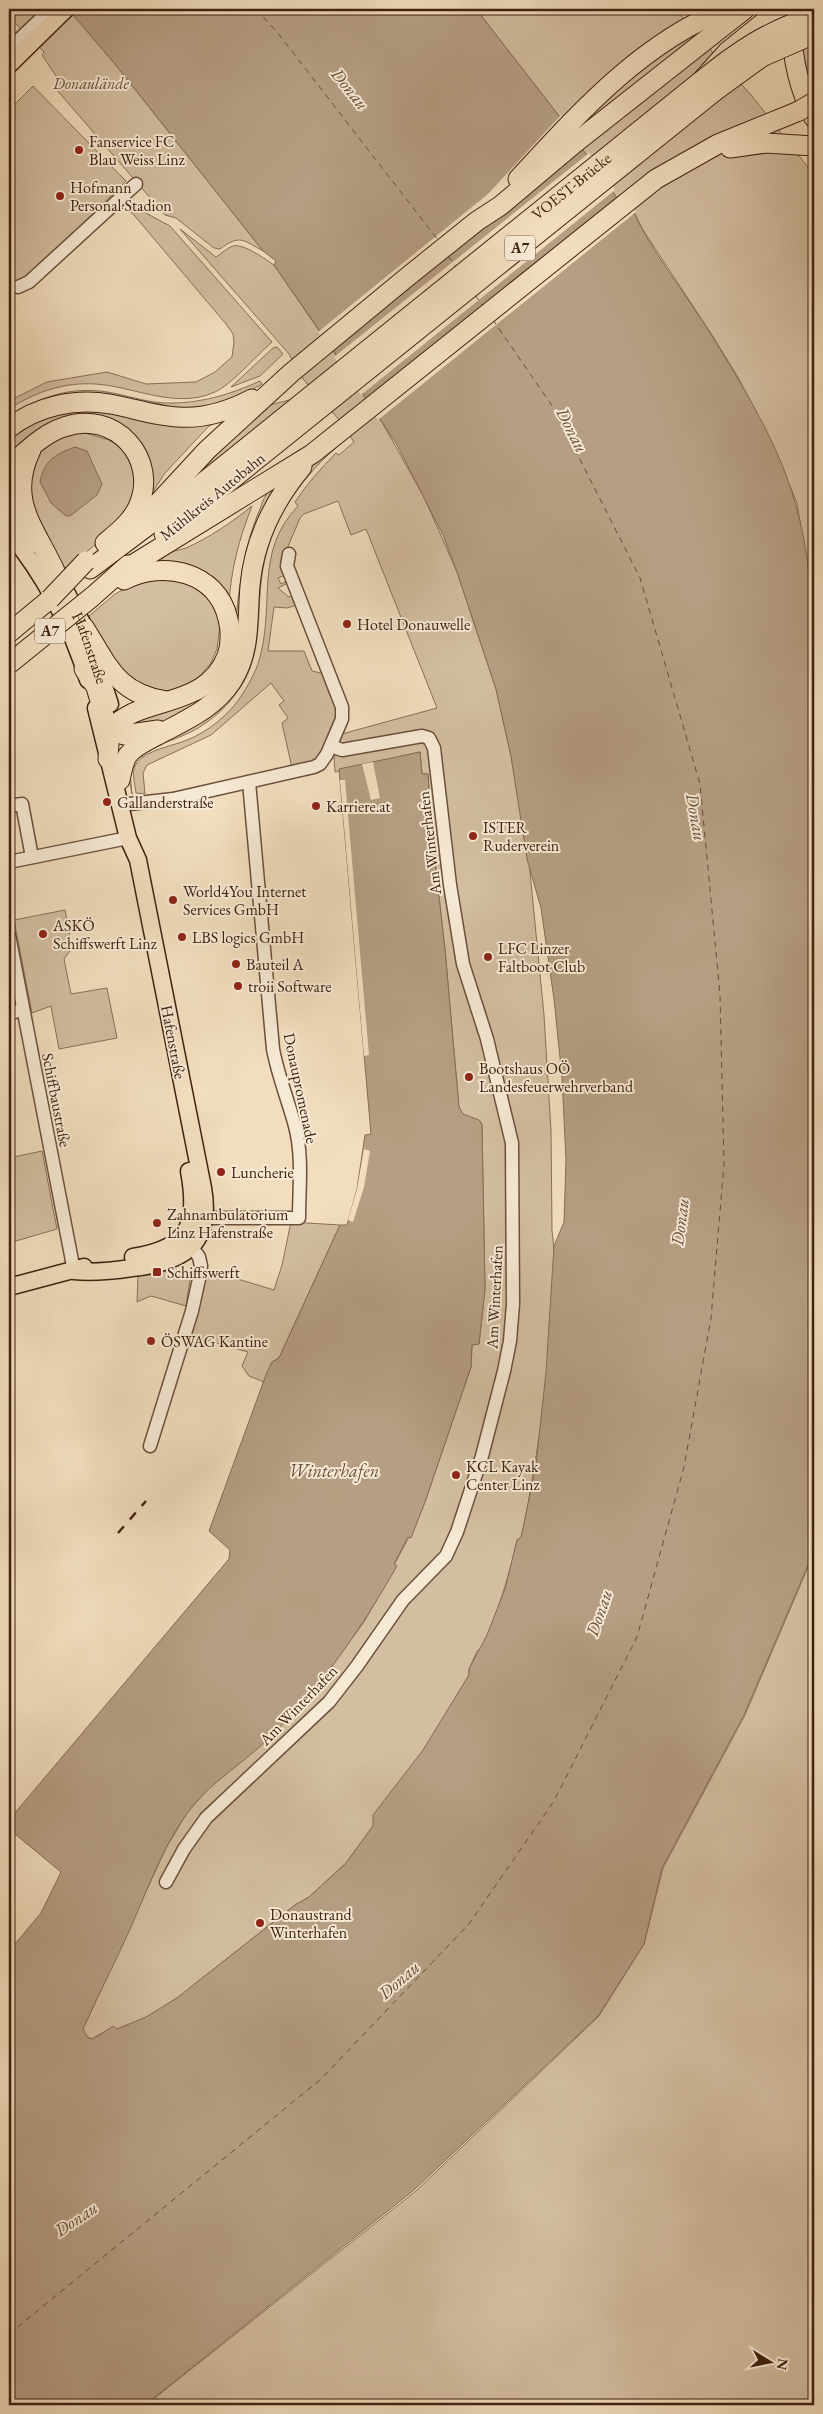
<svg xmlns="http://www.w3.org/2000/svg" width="823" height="2414" font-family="'EB Garamond',serif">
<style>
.green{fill:#d3bea1;stroke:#887059}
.water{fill:#b59e83;stroke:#856c55}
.pier{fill:#f2debe}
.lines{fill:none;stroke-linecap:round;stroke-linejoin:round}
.ferry{stroke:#684d39;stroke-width:1;stroke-dasharray:6 5;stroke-linecap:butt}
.minor-casing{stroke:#6b503c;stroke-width:15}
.major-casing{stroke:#3e2111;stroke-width:19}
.highway-casing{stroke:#3e2111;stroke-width:21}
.minor{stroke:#f7ead5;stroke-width:12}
.major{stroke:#f2debe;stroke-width:16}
.highway{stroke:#f2debe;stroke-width:19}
.rail{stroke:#3e2111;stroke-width:2.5;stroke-dasharray:9 9;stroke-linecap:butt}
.highway-bridge-casing{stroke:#3e2111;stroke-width:21;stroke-linecap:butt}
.highway-bridge{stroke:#f2debe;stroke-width:19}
.poi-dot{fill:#8f2418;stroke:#f7ead5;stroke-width:2}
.labels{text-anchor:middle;stroke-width:4;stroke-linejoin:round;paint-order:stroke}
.shield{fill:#f7ead5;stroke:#765d4c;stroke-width:1}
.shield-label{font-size:15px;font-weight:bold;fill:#3e2111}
.park-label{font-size:16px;font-style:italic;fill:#634835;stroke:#f7ead5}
.poi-label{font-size:16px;fill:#3e2111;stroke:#f7ead5;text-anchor:start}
.street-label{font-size:16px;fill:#3e2111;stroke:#f7ead5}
.water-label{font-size:18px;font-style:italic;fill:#684d39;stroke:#f7ead5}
</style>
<rect width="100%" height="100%" fill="#f2debe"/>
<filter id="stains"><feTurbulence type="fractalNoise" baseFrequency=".004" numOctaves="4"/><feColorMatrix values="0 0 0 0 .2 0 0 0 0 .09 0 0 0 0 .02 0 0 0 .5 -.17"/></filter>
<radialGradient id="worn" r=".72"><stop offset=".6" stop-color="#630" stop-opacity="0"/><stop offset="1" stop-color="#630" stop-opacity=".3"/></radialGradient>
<!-- green -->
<g class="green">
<path d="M9,9h59l47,55 148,187c-20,-11 -23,-17 -43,-2l-6,-1 -38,-30 -11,-3 -109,-126 4,-7 -18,-27 2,-3 -29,-29 -6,6z"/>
<path d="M476,9h201l11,16 64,71 62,79v436l-17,-108 -23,-55 -35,-69 -27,-44 -69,-105 -10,-20 -11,-5 -63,-89z"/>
<path d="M814,43v50l-5,3 -11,-47z"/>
<path d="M33,86l93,95 -117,115v-186z"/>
<path d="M120,205h9l15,7 26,14 102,116c-15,13 -41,43 -57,50 -39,18 -82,-6 -120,-8 -31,-2 -60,8 -86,25v-7l4,-3 34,-17 60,-10 39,12 50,-2 19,-10 17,-15 2,-15 -1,-8 -7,-10 -92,-109 -6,-5 -11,-3z"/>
<path d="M180,229l36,28c5,-3 11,-9 17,-11 10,-3 32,13 41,19l109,159 41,73 33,75 39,117 15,67 18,106 15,153 7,116 1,100c4,25 1,51 -1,76 -3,74 -13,149 -28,222l-2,9 -4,2c-8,37 -19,72 -35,107l-5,4 -8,18v6l-32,54 -64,97 -27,37 -37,34 -14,8 -118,93 -30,19 -30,12 -4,-2 -22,12 -6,-4 -2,-6 83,-181 21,-35 21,-24 61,-51 51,-56 44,-60 32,-56 -2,-1 15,-28h2l14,-35 46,-135 1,-22 7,-1 6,-55 -3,-164 -1,-3 -19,-8 -3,-7 -14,-157 -14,-124 -3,-52h-6l-2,-22 -85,20 -1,-16 4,-21 99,-27 -71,-179 -15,6 -13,-34 -34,13 -4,4 -19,45 4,12 -7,3 3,6 6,-3 1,2 -10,5 11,9 4,-1 4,9 -10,3 -13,-1 -6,44h36l8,20 13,3 10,25 1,19 -12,33 -9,9 -23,8 -10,-45 6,-5 -9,-13 5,-4 -13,-18 -60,52 -64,30 -4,8 2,21 -9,-1c-1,-9 -5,-21 0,-29 9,-14 37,-18 51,-24 21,-8 43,-26 55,-45 8,-13 16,-27 19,-42 13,-53 -6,-102 37,-147l-3,-4c12,-18 26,-34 41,-49l3,2 15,-13 -13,-20 -38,-43 -14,-25z"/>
<path d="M277,347l6,7 -23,22 -29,11 42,-39z"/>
<path d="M260,381l2,3 -28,16 -18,5 -36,4 -55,-10 -116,22v-5c31,-19 62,-30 98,-24 19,3 38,10 57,11 35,1 65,-8 96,-22z"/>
<path d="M297,398l-125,99 90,-90z"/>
<path d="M80,408l133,12 2,3 -6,3 -44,47 -13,20 -4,-2 1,-21 -56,-55 -84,47v-26l19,-14z"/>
<path d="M85,433l31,9 16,13 4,41 -22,32 -48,42 -12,-15 -29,-52 14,-54 32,-15z"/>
<path d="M343,437l2,3c-45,37 -78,83 -84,143 -4,38 1,76 -24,109 -13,19 -33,35 -55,44 -16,7 -35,12 -48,23l-4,14 2,21 -4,-22 2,-12 86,-51 42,-147 38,-80 22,-23z"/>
<path d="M282,484c-12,17 -25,37 -30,57 -19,70 13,137 -72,175 -18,8 -39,17 -59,14v-5c29,-19 72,-15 96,-43 16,-19 17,-42 19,-65 4,-37 9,-74 24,-108 2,-5 4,-14 9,-17 3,-3 8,-6 13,-8z"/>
<path d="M252,506c-13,33 -21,63 -23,98 -17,-22 -34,-47 -65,-41l-2,-4c6,-8 14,-8 24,-11 21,-9 48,-27 66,-42z"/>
<path d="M148,576l53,8 20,34 -4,31 -6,14 -12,14 -26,19 -35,-6 -34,-39 -15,-35 26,-22z"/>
<path d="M65,910l7,38 -8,11 7,35 36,-6 10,50 -58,11 -8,-43 -19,7 -18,-93z"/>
<path d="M42,1151l15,78 -48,14v-85z"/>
<path d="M291,1222l49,3 -61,133 -7,4 -8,20 -15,-6 -7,-10 6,-14 -59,-17 19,-65 66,20 8,-25z"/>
<path d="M184,1269l7,4 -5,33 -35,-10 -14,6 1,-28z"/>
<path d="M814,1553v852h-668l270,-214 183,-175 45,-72 19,-76 82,-153z"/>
</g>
<!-- water -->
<g class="water">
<path d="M68,9h408l83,107 63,89h8c21,47 55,87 82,131 32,52 66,107 83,166 11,37 15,77 19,116v933l-70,164 -82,153 -18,76 -46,72 -184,174 -269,215h-136v-454l32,-38 20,-41 -52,-43 2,-5 -2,-4 220,-261 1,-9 -21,-19 58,-159 5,-10 7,-4 61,-133h7l10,-36 8,-54 6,-1 -32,-365 81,-17 2,22h6l3,52 14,124 14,157 4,7 16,6 3,5 3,164 -6,55 -7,1 -1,22 -46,135 -14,36 -3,-1 -14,27 3,2c-36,63 -76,122 -128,172 -26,26 -59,44 -81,74 -25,34 -40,76 -57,115 -15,34 -33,68 -48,102l5,9 6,1 19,-13 4,3 29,-12 31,-19 118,-93 14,-8 37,-34 27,-37v-11l50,-65 46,-75v-6l18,-34 18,-46 12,-49 4,-3 2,-8 13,-65 10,-92 8,-126 10,-24 2,-62 -4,-83 -8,-78 -13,-91 -14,-49 -16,-103 -15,-67 -39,-117 -14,-37 -46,-90 -34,-52 -89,-128 2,-4 -13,-10 -148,-187z"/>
<path d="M75,447l12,4 15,33 -5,11 -27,21h-4l-15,-13 -11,-21c4,-22 16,-28 35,-35z"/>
</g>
<!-- pier -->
<g class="pier">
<path d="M561,115l11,15 -242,220 -12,-18 170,-138z"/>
<path d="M589,153l26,37 -254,205 -27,-38z"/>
<path d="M619,197l5,7 8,-1 4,9 -258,208 -13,-19z"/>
<path d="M373,762l7,36 -9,2 -9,-36z"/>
<path d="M340,780h5l24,275 -5,1z"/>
<path d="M364,1149l6,2 -6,36 -11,35 -5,-2 9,-31z"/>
</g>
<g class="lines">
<!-- ferry -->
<g class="ferry">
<path d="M256,9l21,23 161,208"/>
<path d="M448,256l8,11"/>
<path d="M475,295l8,11"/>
<path d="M9,2334l312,-255 148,-155 85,-123 83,-164 47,-170 27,-149 13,-154 -4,-169 -20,-211 -60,-206 -85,-168 -62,-90"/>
</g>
<!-- minor casing -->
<g class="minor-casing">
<g id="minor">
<path d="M9,49l42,-40"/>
<path d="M18,287l11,-5 107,-98"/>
<path d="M121,805l52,-6 141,-32 6,-3 7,-10 15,-35v-12l-55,-141 2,-12"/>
<path d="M9,806l13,-2 10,53"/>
<path d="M9,862l119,-24"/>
<path d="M9,935l65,336"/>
<path d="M9,1014l14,-5"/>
<path d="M205,1218h94c0,-30 4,-62 -4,-92 -7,-26 -17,-50 -22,-77l-24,-267"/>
<path d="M150,1446l42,-135 7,-32 2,-13 -2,-9 -13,-18"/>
<path d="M166,1882l18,-33 22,-31 123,-116 28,-36 46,-66 43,-44 11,-24 25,-76 22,-85 6,-30 3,-37 -1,-161 -25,-104 -24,-75 -13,-79 -16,-137 -5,-10 -7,-2 -80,14 -11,-4"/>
</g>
</g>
<!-- major casing -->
<g class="major-casing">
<g id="major">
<path d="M9,65l57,-56"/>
<path d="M9,511l26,33"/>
<path d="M9,532c36,44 62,93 79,148"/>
<path id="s1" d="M57,574l27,53 26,77"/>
<path d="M133,1257c56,-9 66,-32 56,-86"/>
<path d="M74,1271c20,2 38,0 58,-3 51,-5 81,-23 71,-80l-65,-328 -10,-22 -32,-130"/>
<path d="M9,1287l75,-20"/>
</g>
</g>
<!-- highway casing -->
<g class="highway-casing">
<g id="highway">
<path d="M792,27c0,32 8,64 22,91"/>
<path d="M730,148l36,-5 48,3"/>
<path d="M518,179c61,-66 123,-136 208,-170"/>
<path d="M9,428c28,-22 66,-30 101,-24 23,4 45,12 68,13 26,2 51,-6 74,-18"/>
<path d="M31,450c-24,50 3,76 24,121"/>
<path d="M9,466c17,-14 33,-32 55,-39 50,-18 96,31 74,80 -7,15 -20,25 -33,36"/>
<path d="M145,517l62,-67 84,-77 115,-95 71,-57 23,-15 75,-63 170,-134"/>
<path d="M164,534l551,-443"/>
<path id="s2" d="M90,569l84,-63 527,-425 26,-29 53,-43"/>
<path d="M119,573l193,-119 344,-275 62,-35 81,-33"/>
<path d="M92,597l36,-32"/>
<path d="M84,627c24,38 33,67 82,74"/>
<path d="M9,633l41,-34"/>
<path d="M84,669l12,18 10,35 6,8 12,5 34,-5"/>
<path d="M108,759c1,-10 0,-24 6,-33 5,-6 13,-10 19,-13 35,-15 78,-15 94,-57 4,-12 4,-25 1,-37 -11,-48 -65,-59 -104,-39"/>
<path d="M120,780c2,-8 3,-18 8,-25 7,-9 19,-14 28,-19 28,-15 58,-27 76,-55 19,-30 15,-61 18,-95 4,-46 23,-84 52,-119"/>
</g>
</g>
<!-- minor -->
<use href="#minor" class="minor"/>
<!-- major -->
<use href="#major" class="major"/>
<!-- highway -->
<use href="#highway" class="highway"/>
<!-- rail -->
<path class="rail" d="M118,1533l28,-32"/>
<!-- highway-bridge casing -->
<g class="highway-bridge-casing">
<g id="highway-bridge">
<path d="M701,81c34,-28 70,-53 113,-64"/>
<path d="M715,91l47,-34 52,-23"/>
<path d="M799,111l15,-9"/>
<path d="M50,599l36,-38"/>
<path d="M9,664l83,-67"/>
</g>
</g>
<!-- highway-bridge -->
<use href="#highway-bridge" class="highway-bridge"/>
</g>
<!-- markers -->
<g class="poi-dot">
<circle cx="79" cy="150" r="5"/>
<circle cx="60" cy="196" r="5"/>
<circle cx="347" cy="624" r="5"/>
<circle cx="107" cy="802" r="5"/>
<circle cx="316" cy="806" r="5"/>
<circle cx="473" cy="836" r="5"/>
<circle cx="173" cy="900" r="5"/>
<circle cx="43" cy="934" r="5"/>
<circle cx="182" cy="937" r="5"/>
<circle cx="488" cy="957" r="5"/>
<circle cx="236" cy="964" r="5"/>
<circle cx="238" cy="986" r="5"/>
<circle cx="469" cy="1077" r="5"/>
<circle cx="221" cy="1172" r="5"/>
<circle cx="157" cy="1223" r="5"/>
<rect x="152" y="1267" width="10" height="10" rx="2.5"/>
<circle cx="151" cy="1341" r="5"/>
<circle cx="456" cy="1475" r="5"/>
<circle cx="260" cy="1923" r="5"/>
</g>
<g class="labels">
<!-- shield labels -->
<g class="shield">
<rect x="505" y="235.5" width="30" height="25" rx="4"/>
<rect x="35" y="618.5" width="30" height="25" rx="4"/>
</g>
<g class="shield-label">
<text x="520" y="253">A7</text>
<text x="50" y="636">A7</text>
</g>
<!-- park labels -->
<g class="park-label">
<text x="91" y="89">Donaulände</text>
</g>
<!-- poi labels -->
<g class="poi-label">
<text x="89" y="147">Fanservice FC<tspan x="89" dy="18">Blau Weiss Linz</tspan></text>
<text x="70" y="193">Hofmann<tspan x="70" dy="18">Personal Stadion</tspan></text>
<text x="357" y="630">Hotel Donauwelle</text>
<text x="117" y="808">Gallanderstraße</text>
<text x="326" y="812">Karriere.at</text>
<text x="483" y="833">ISTER<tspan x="483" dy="18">Ruderverein</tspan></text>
<text x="183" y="897">World4You Internet<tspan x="183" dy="18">Services GmbH</tspan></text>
<text x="53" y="931">ASKÖ<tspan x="53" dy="18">Schiffswerft Linz</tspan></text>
<text x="192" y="943">LBS logics GmbH</text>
<text x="498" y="954">LFC Linzer<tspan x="498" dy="18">Faltboot Club</tspan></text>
<text x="246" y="970">Bauteil A</text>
<text x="248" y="992">troii Software</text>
<text x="479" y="1074">Bootshaus OÖ<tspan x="479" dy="18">Landesfeuerwehrverband</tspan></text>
<text x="231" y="1178">Luncherie</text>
<text x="167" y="1220">Zahnambulatorium<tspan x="167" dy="18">Linz Hafenstraße</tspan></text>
<text x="167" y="1278">Schiffswerft</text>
<text x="161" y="1347">ÖSWAG Kantine</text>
<text x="466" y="1472">KCL Kayak<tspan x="466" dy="18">Center Linz</tspan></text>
<text x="270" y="1920">Donaustrand<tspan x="270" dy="18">Winterhafen</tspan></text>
</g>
<!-- street labels -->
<g class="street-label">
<text dy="6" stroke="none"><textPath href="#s2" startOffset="615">VOEST-Brücke</textPath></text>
<text transform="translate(212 496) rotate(-39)" y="6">Mühlkreis Autobahn</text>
<text dy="6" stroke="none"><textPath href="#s1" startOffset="81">Hafenstraße</textPath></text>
<text transform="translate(429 843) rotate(-97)" y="6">Am Winterhafen</text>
<text transform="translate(174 1042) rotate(79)" y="6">Hafenstraße</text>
<text transform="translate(301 1088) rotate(78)" y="6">Donaupromenade</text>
<text transform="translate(57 1100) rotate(79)" y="6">Schiffbaustraße</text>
<text transform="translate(494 1297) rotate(-87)" y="6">Am Winterhafen</text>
<text transform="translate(298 1705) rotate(-46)" y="6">Am Winterhafen</text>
</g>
<!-- water labels -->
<g class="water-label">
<text transform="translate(350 89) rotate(51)" y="6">Donau</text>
<text transform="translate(572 430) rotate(63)" y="6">Donau</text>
<text transform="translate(696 817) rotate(80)" y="6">Donau</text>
<text transform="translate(680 1222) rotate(-83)" y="6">Donau</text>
<text x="334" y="1477">Winterhafen</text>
<text transform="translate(599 1613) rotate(-71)" y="6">Donau</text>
<text transform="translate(399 1980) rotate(-41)" y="6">Donau</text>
<text transform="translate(76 2219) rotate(-34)" y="6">Donau</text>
</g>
</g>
<!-- margin -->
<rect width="823" height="2414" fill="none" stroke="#f2debe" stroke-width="30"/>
<rect x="10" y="10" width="803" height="2394" fill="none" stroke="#3e2111" stroke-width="2.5"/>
<rect x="15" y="15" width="793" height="2384" fill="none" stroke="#3e2111"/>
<!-- north arrow -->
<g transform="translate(770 2362) rotate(100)" stroke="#f7ead5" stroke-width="4" paint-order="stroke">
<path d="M0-4L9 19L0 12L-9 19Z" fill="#3e2111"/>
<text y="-8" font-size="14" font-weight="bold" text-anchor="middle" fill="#3e2111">N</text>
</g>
<rect width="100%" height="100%" filter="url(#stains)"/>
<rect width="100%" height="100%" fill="url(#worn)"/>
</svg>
